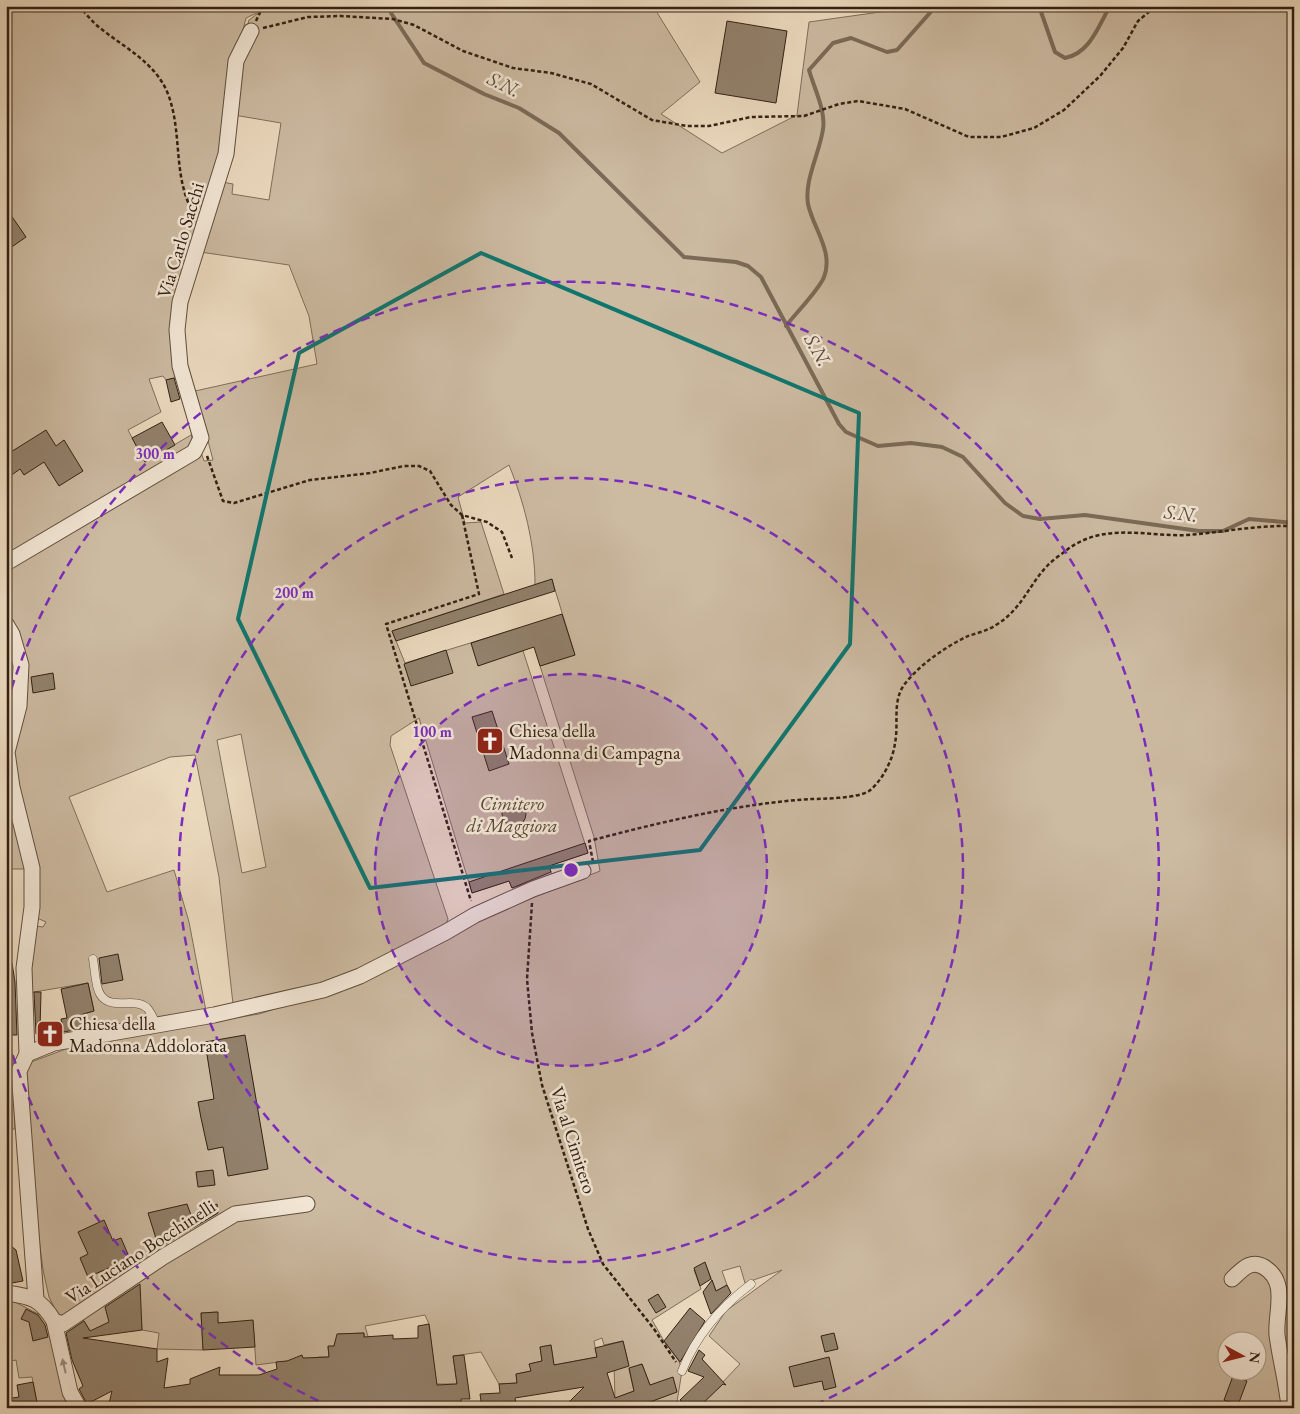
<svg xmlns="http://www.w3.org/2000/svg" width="1300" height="1414" font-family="'EB Garamond',serif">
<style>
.green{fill:#ccbaa1;stroke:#7f6e5a;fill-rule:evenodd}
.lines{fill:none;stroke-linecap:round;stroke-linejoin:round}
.stream{stroke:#7b6a57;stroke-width:4}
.building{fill:#92816c;stroke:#322113}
.service-casing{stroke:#604f3e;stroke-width:9}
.minor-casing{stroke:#604f3e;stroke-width:17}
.path{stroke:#322113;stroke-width:2.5;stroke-dasharray:4 2.5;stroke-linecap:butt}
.service{stroke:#f2e6d5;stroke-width:8}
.minor{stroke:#f2e6d5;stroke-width:15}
.oneway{fill:#9c8d7e}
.marked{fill:none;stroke:#0f766e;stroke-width:4;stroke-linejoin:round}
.ring{fill:none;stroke:#7b2cbf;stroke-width:2.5;stroke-dasharray:9 6}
.labels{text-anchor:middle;stroke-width:5;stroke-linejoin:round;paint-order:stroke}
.street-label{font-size:19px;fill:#322113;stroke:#f2e6d5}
.poi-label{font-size:19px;fill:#322113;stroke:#f2e6d5;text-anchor:start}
.park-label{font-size:19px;font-style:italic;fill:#584736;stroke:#f2e6d5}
.water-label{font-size:20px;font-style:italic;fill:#5d4b3b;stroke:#f2e6d5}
.centre{fill:#7b2cbf;stroke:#f2e6d5;stroke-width:2.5}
.ring-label{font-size:15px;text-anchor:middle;font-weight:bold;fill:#7b2cbf;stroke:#f2e6d5;stroke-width:5;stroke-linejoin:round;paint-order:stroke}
</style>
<rect width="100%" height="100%" fill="#ebd9be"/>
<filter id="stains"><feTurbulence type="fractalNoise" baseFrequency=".004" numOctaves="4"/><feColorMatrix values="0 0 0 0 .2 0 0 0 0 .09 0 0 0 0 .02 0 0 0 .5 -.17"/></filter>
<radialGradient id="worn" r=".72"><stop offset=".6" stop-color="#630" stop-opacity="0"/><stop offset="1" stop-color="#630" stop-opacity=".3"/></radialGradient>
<!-- green -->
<g class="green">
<path d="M6,6h647l47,76 -39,32 61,39 75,-38 12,-93 85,-12v-4h400v1402h-596l42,-44 -31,-28 17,-25 56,-41 -37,13 -5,-17 -18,5 5,14 -11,6 -11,-28 -11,7 7,19 -49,31 12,21 15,20 3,10 -6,37h-42l16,-23 -8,-21 -13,5 5,22 -19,7 -1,-32 14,-4 -5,-21 -19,4 -2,-7 -8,3 3,16 -43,8 -3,-20 -11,2 2,14 -12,3 1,7 -15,3 1,9 -18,1 -18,-32 -28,4 4,28h-21l-7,-60 -4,-9 -60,11 4,14 -4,4 -1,-11 -26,1 -4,12 -6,1 1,10h-11l1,6 -32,-2 -31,4 -3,-44 -35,2 -1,-11 -16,1 2,37 -46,-1 2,-16 -17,-3 -1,-13 -50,15 -9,-14 -22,1 -11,-22 -6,-27 -8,-62 -9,-137 5,-9 51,-19 177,-29 57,-18 191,-88 93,-37 -6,-34 -54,-171 35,-11 -23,-75 -17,5c0,-41 -11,-83 -26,-120l-51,32 7,26 16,-1 23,72 -112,37 13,32 111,-34 72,224 -39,13 3,9 -40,13 -3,-7 -37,12 -53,-175 -28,18 -1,9 58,174 -3,7 -75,39 -57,22 -80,17 -14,-127 -24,-122 -25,2 -101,40 38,95 67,-22 15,52 17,89 -119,20 -4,-17 11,-3 -6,-28 -60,10 7,-67 8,1 3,-5 -9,-4 -25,-152 4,-133 -10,-20v-44l195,-117 3,9 9,-1 -18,-69 122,-27 -8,-48 -20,-51 -89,-13 22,-70 11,2 -1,10 37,6 12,-77 -47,-8 4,-54 11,-41 12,-9 -15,7 -11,43 -11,93 -37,116 -9,107 -12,3 -3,-4 -14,3 12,33 -33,18 17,32 46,-27 3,8 -43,29 -145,88zM241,734l25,133 -24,6 -25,-133zM1228,1342h30v30h-30z"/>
<path d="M6,632l11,48 -11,53z"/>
<path d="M6,793l20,76h-20z"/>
<path d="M6,1043l5,6 2,8 2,72h-9z"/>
<path d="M6,1300l7,1 33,17 24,83 -22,7h-10l-6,-31 -13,1 -3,-18 -10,2z"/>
</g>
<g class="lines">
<!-- stream -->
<g class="stream">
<path d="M393,6l-2,7 33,50 60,31 35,14 40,25 125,124 52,5 12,4 13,11 78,147 7,8 32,14 33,-3 31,4 21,10 42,46 18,13 17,3 45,-4 114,16h24l26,-12 45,4"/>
<path d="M1039,6l16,46 10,6c25,-5 33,-31 45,-52"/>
<path d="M786,326c9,-12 33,-36 38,-49 10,-25 -11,-49 -16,-73 -4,-24 12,-52 15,-75 3,-18 -9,-41 -14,-59l24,-27 18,-5 36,14 10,-2 39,-44"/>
</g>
</g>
<!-- building -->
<g class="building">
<path d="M727,21l60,10 -11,72 -61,-10z"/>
<path d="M6,208l20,29 -20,14z"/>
<path d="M174,378l6,21 -9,3 -5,-22z"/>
<path d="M162,422l13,23 -30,17 -13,-24z"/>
<path d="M46,430l10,16 8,-6 19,31 -24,15 -15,-24 -20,13 -4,-6 -14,10v-24z"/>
<path d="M552,579l3,12 -159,50 -4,-10z"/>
<path d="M562,614l13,41 -35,11 -6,-19 -56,19 -7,-23z"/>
<path d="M446,650l7,23 -42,13 -7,-22z"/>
<path d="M53,673l2,16 -22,4 -2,-16z"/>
<path d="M492,711l17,53 -20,7 -17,-54z"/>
<circle cx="514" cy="814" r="12"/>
<path d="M585,843l3,10 -39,13 2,6 -39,16 -3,-7 -37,12 -3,-11z"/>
<path d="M118,954l5,26 -21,4 -3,-26z"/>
<path d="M6,963h6l3,19 2,53h-7l-1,-28h-3z"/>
<path d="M88,983l6,28 -11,3 3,14 -34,6 -12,5 -1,-5h-3l-2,-42h7l-1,38 22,-6 -1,-5 6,-1 -6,-29z"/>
<path d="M245,1035l23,134 -40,7 -5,-29 -15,3 -7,-32 -3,-16 16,-3 -9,-57z"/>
<path d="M213,1170l2,15 -17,2 -2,-15z"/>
<path d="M187,1204l5,14 25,-14 1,9 -59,35 -11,-35z"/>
<path d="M104,1220l9,21 8,-3 9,21 -42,18 -8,-19 8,-4 -10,-22z"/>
<path d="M6,1242l10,8 7,31 -17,3z"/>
<path d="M705,1262l6,17 -11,7 -6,-18z"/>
<path d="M712,1280l4,11 11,-6 4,8 -20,21 -8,-22z"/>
<path d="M140,1284l2,46 -59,8 74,11v13l11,-4 -4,30 26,-4v-5l30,-12 -1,8h40l18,-6 -1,-7 11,-1 15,-6 1,3 26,-1 -1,-11h6l3,-12 27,-1v4l29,-2v4l25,-1v-12l11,-2 8,61 20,-1 -4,-28 11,-1 6,44h-9v9h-290l-1,-4 -18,-1 -1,5h-43l4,-17 -25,13 -8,-15 4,-3 -11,-26 -6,-27 18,-12 6,10 19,-9 -4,-15z"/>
<path d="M658,1294l8,13 -10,6 -8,-13z"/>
<path d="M690,1308l15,13 -25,41 -16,-21z"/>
<path d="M26,1309l12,6 7,10 3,12 -15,4 -4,-19 -8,-3z"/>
<path d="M218,1312v11l35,-3 2,27 -52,3 -2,-37z"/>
<path d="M834,1333l4,16 -13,3 -4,-16z"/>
<path d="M623,1341l6,25 -22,7 8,25 19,-7 -5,-23 13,-4 8,21 23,-8 4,15 -43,16h-71l21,-21 -69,11 2,10h-35l-2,-14 20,-1 -1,-9 18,-1 -1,-9 15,-3 -2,-7 13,-3 -2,-14 11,-2 3,20 43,-8 -2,-9z"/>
<path d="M699,1350l6,5 -3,4 24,26 -3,-1 -25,24h-11l-7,-8 24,-23 -16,-6z"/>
<path d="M829,1357l7,30 -12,3 -2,-9 -28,6 -5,-20z"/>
<path d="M1233,1376l14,5 -9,24 -14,-5z"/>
<path d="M33,1382l5,26h-32v-9l13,-2 -2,-12z"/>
</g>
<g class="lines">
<!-- service casing -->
<g class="service-casing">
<g id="service">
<path d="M93,959c2,10 2,27 7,35 11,18 34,2 47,14 4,4 7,12 10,18"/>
<path d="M682,1371c14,-35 40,-65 69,-87"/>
</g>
</g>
<!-- minor casing -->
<g class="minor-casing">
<g id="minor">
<path d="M6,563l188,-111 7,-14 -21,-72 -3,-36 3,-28 46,-148 10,-93 15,-30"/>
<path d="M6,624l6,10 9,31 -2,41 -12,46 5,35 20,81v39l-8,61 3,86 -8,17 17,228"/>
<path d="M27,1054l27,-11 160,-28 109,-25 37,-14 86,-44 29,-17 58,-26 50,-18"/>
<path d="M1232,1279c10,-9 18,-20 32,-12 25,15 11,45 13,68 3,24 10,48 12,73"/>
<path d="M6,1293c25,3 35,6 48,28l9,3 100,-67 72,-43 72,-10"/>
<path d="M54,1321l16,71 9,16"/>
</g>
</g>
<!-- path -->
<g class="path">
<path d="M78,6c8,7 14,16 22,22 25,20 56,35 68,66 15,39 4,83 26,120"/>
<path d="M256,21l7,-15"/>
<path d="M263,28l45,-11 33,-1 52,3 21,6 49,26 50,17 38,5 40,11 61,36 35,6h22l42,-9 53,-1 35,-12 19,-3 47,8 64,28h32l33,-9 30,-18 36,-34 23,-28 15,-27 18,-15"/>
<path d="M207,456l16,45 11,2 76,-23 60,-7 34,-7h15l11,5 21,34 11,10 25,7 15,10 10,26"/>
<path d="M462,515l17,79 -93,30 85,277"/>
<path d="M593,862l-4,-21c72,-19 147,-37 221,-42 14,0 49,-1 59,-8 13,-10 24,-31 26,-48 4,-19 -3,-41 9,-58 15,-20 41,-38 64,-49 9,-3 19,-5 28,-11 26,-16 32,-39 52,-60 6,-6 14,-11 20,-16 37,-27 79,-12 120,-14 35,-3 70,-10 106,-9"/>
<path d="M532,903l-5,76 5,54 10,52 46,144 15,35 51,65 22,33"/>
</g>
<!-- service -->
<use href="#service" class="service"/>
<!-- minor -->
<use href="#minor" class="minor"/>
</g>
<!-- one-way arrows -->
<defs><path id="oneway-solid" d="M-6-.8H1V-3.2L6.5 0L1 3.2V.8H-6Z" transform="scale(1.25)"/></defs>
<use class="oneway" href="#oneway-solid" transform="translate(64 1366) rotate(-103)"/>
<!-- marked area -->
<path class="marked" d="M481,253l378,160 -9,231 -150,206 -330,38 -132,-269 61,-266z"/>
<!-- distance rings -->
<circle cx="571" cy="870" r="196" fill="#7b2cbf" fill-opacity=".12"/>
<g class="ring">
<circle cx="571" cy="870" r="196"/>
<circle cx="571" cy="870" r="392"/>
<path d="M332 1407A588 588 0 0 1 7 1037M7 703A588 588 0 1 1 810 1407"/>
</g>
<!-- icons -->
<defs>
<g id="church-square" transform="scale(1.4375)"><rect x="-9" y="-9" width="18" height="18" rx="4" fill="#8f2418" stroke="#f2e6d5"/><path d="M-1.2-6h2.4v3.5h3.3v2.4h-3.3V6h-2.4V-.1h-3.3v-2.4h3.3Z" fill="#fff"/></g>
</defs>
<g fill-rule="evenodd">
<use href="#church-square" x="490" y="741"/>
<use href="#church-square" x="50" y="1034"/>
</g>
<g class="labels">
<!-- street labels -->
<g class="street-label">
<text transform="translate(180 240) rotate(-73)" y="7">Via Carlo Sacchi</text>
<text transform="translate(574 1140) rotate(72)" y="7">Via al Cimitero</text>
<text transform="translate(140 1251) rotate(-33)" y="7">Via Luciano Bocchinelli</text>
</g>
<!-- poi labels -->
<g class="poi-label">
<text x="509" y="737">Chiesa della<tspan x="509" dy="22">Madonna di Campagna</tspan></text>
<text x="69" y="1030">Chiesa della<tspan x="69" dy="22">Madonna Addolorata</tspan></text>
</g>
<!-- park labels -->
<g class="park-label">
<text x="512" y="810">Cimitero<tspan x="512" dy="22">di Maggiora</tspan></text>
</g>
<!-- water labels -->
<g class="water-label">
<text transform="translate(504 84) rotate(26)" y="7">S.N.</text>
<text transform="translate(818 350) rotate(61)" y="7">S.N.</text>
<text transform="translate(1181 513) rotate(7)" y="7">S.N.</text>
</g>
</g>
<circle cx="571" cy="870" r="8" class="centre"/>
<g class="ring-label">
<text x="155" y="459">300 m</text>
<text x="294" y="598">200 m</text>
<text x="432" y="737">100 m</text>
</g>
<!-- margin -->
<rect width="1300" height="1414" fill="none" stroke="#ebd9be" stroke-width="25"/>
<rect x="8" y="8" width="1285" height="1399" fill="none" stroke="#322113" stroke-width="2.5"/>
<rect x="12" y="12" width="1275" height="1389" fill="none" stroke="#322113"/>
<!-- north arrow -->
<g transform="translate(1242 1356) rotate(97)"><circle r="24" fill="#f2e6d5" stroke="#a59787"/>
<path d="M0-4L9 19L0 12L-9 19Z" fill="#8f2418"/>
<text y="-8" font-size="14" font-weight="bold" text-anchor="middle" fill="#322113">N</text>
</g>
<rect width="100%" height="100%" filter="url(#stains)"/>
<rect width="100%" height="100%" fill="url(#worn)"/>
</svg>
